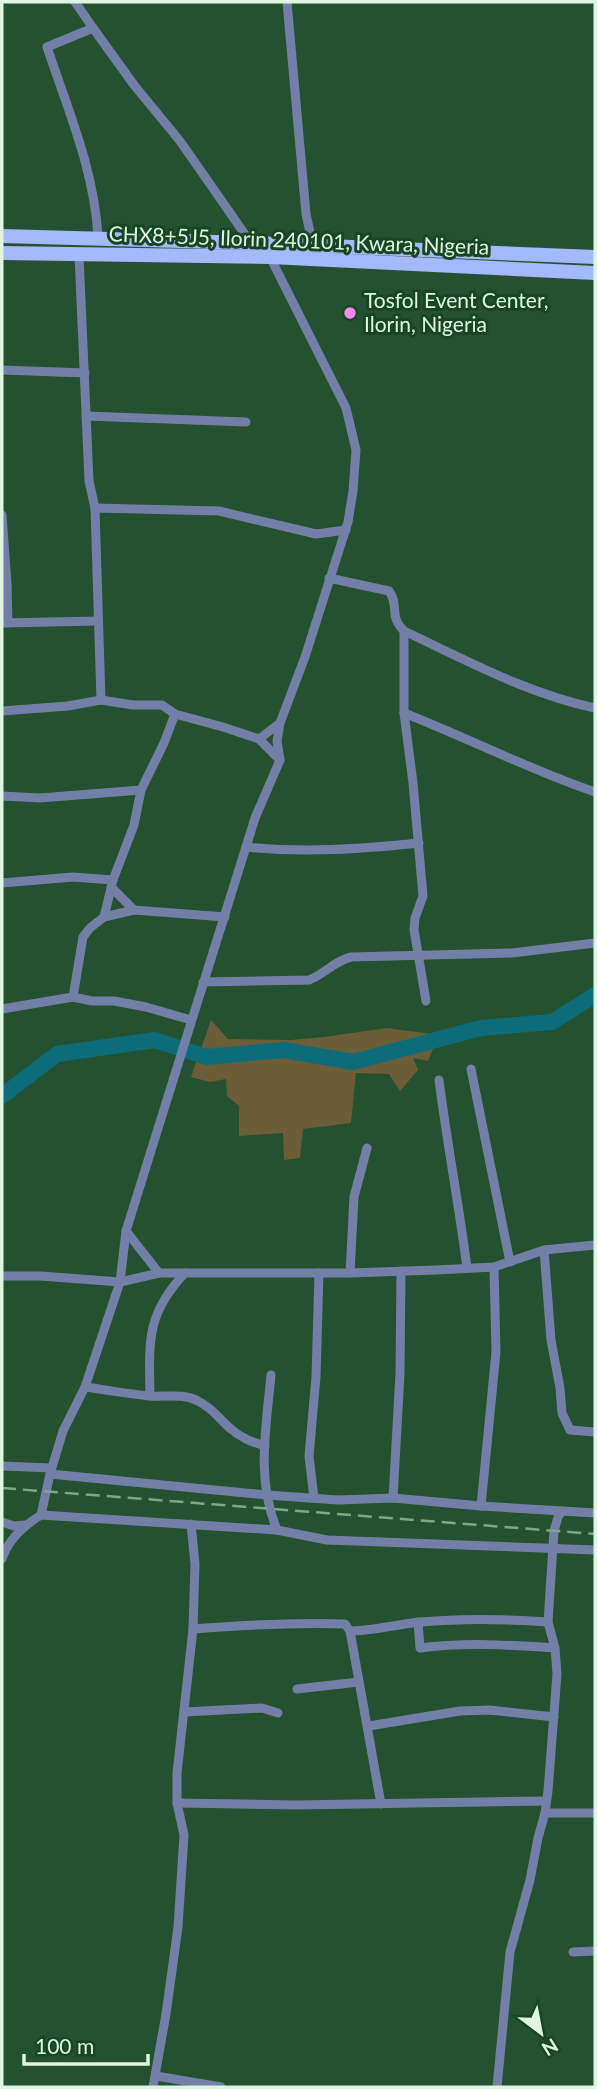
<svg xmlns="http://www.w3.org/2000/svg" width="597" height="2089" font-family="Lato,sans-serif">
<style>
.green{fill:#6b5d38}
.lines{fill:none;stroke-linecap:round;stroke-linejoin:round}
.river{stroke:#0d6c79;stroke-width:16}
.minor{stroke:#7280a8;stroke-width:9}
.primary{stroke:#a3b9fa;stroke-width:14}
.rail{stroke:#82a489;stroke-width:2.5;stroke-dasharray:14 7;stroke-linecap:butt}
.poi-dot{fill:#f589ee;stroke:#184625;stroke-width:2.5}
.labels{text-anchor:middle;stroke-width:6;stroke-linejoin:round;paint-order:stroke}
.street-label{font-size:21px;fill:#def6e1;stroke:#184625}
.poi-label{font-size:21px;fill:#def6e1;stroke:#184625;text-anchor:start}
</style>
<rect width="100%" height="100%" fill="#24512f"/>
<!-- green -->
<path class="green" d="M211,1020l17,19 63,1 33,-3 63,-9 52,7 -11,26 -15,-3 5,12 -18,21 -11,-17 -33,-1 -5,50 -48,6 -3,29 -16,2 -1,-27 -44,3v-30l-12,-10 -1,-17 -16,3 -19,-5z"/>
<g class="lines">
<!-- river -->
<path class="river" d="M2,1096l55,-42 98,-14 51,17 78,-7 69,12 128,-34 71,-6 43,-27"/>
<!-- minor -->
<g class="minor">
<path d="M75,2l18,26 -46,19c21,63 48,125 51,191"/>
<path d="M287,2l19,212 7,32"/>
<path d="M93,28l41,57 46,56 71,102"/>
<path d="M79,255l10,226 6,27 6,192"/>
<path d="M2,370l83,3"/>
<path d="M86,416l160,6"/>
<path d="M95,508l124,3 97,23 30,-4"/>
<path d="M2,515l5,69 1,39"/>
<path d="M329,578l60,13c11,15 -1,24 15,40 62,29 124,63 191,77"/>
<path d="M2,623l96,-2"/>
<path d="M404,631v82l9,70 10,113 -8,22 -1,12 12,71"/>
<path d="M2,711l66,-5 33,-6 32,5h29l13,9 48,13 36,12 21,21"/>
<path d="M404,713c64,25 126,57 191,79"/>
<path d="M259,739l21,-16"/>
<path d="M2,796l38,2 101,-8"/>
<path d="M246,847c58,6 115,2 173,-4"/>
<path d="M2,883l71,-6 40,3"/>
<path d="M111,887l23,23 91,7"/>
<path d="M104,917l30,-7"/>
<path d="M203,982l106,-2c16,-6 25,-19 42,-23l161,-4 83,-10"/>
<path d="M73,997l10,-60 7,-9 14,-11 9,-37 21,-55 7,-35 23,-47 11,-29"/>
<path d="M2,1009l71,-12 19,4h22l32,6 45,13"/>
<path d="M471,1069l39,193"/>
<path d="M439,1080c8,63 20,125 28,188"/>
<path d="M126,1231l33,42"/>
<path d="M544,1250l7,90 9,48 2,25 8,17 25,2"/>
<path d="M350,1273l4,-76 13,-49"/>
<path d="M2,1276h39l79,6 39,-9h191l86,-3 58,-3 50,-17 51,-5"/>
<path d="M271,1375c-5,54 -15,104 6,155"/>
<path d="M85,1387c22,3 43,7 65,9 17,1 33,-3 48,5 16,8 21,18 33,28 10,9 21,13 34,17"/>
<path d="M150,1396c-1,-54 -4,-82 35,-123"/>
<path d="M2,1466l49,2"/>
<path d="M50,1474l217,21 71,5 55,-2 88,8 81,5"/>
<path d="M314,1498l-5,-42 7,-79 3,-104"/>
<path d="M393,1498l7,-124 1,-103"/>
<path d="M481,1506l15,-154 -2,-85"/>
<path d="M41,1515l236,15 50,10 268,10"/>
<path d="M2,1522l12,4 11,-1"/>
<path d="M2,1559c6,-19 21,-33 39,-44l9,-41 13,-43 22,-44 35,-105 6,-51 129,-413 25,-58 -3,-19 3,-18 25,-66 43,-135 5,-31 3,-41 -10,-42 -76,-151"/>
<path d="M418,1622l2,26c45,-6 90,-3 135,0"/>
<path d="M193,1629c51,-4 101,-7 152,-5l5,7c24,0 47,-7 71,-9 42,-4 85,-3 127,0"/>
<path d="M350,1631l31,173"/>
<path d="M297,1689l62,-7"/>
<path d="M184,1712l78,-4 16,5"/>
<path d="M369,1726l91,-15 30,-1 64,7"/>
<path d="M177,1803l119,2 250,-4"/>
<path d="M545,1813h50"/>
<path d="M573,1952l22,-1"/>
<path d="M156,2076l65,11"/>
<path d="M153,2087l13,-73 12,-87 6,-92 -7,-32v-30l16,-144 2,-65 -4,-40"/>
<path d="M497,2087l13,-135 20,-72 8,-42 7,-25 3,-22 9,-117 -2,-26 -7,-26 6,-91 4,-14 4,-6 33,2"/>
</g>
<!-- primary -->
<g class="primary">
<path d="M2,236l249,7 344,14"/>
<path d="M2,253l268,4 325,16"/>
</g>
<!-- rail -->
<path class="rail" d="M2,1488l593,46"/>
</g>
<!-- markers -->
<circle class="poi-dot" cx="350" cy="313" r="7"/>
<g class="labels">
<!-- street labels -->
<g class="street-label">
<text transform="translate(299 241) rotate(2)" y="7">CHX8+5J5, Ilorin 240101, Kwara, Nigeria</text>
</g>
<!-- poi labels -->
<g class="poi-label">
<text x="364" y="308">Tosfol Event Center,<tspan x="364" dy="24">Ilorin, Nigeria</tspan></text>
</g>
</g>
<!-- border -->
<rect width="597" height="2089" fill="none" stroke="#def6e1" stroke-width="7"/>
<!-- north arrow -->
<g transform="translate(541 2033) rotate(148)" stroke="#184625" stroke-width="5" paint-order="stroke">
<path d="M0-5L12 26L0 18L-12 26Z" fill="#def6e1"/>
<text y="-10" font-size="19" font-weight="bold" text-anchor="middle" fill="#def6e1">N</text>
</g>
<!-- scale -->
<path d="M24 2054v10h124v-10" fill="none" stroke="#def6e1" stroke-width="3.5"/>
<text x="35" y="2054" font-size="21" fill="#def6e1" stroke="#184625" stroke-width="5" paint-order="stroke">100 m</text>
</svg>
